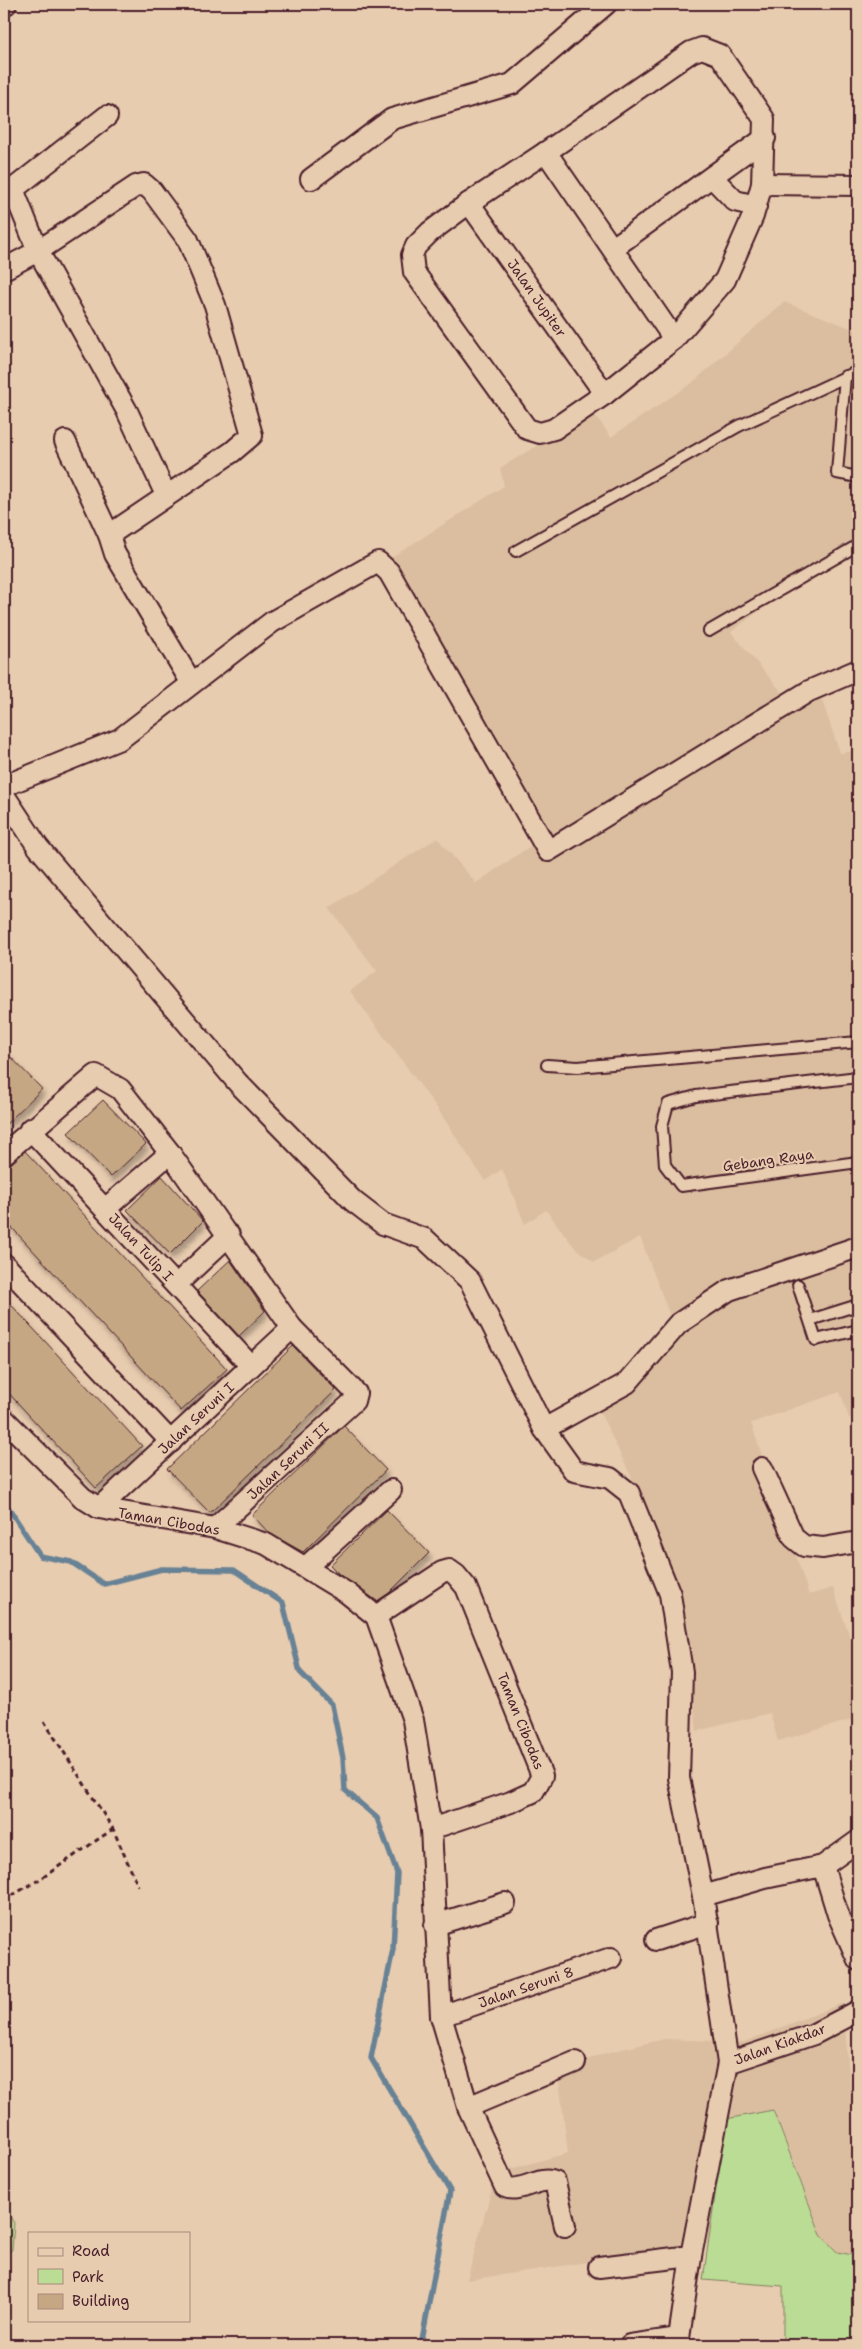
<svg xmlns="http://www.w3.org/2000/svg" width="862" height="2349" font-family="'Shantell Sans',sans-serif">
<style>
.built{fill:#dbbea0}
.green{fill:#bbdc95;stroke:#827e60}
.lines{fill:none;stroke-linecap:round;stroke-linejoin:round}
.stream{stroke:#688295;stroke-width:5.5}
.building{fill:#c5a883;stroke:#4a1f2b;filter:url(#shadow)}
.service-casing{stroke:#4a1f2b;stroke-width:14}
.minor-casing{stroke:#4a1f2b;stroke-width:24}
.path{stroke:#4a1f2b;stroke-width:3;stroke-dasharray:5 4;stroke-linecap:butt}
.service{stroke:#e8ccaf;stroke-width:10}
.minor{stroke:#e8ccaf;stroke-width:20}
.labels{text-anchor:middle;stroke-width:4;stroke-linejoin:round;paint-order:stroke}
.street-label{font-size:14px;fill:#4a1f2b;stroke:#e8ccaf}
</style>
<defs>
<filter id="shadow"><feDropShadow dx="3" dy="5.5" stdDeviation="2.5" flood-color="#0004"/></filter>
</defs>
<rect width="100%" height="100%" fill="#e8ccaf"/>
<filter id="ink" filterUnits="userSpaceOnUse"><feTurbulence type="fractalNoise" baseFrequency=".02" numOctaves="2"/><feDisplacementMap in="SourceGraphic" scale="10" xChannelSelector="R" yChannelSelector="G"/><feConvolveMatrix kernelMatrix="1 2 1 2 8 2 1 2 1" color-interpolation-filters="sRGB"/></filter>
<g filter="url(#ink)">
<!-- built -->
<g class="built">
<path d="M784,302l74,29v221l-58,28 -69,52 62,73 25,-16 22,64 18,-3v667l-9,1 -9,-26 -89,31 58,172 24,-7 25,73v57l-80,23 -8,-28 -73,18 -18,-139 -36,-91 -50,-103 49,-31 28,-51 -30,-79 -46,25 -19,-14 -29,-38 -21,14 -23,-55 -17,12 -48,-73 -87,-117 27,-20 -48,-63 108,-70 39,45 59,-40 -154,-279 123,-78 -4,-18 93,-56 18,25 81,-54z"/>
<path d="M843,2003l15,175v78l-21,-4 -16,-17 -47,-124 -48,8 -18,125 -241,36 29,-107 72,-20 -10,-82 44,-17 62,-15 80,3z"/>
</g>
<!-- green -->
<g class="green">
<path d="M773,2110l48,125 16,17 21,4v89h-75v-59l-80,-6 23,-161z"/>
<path d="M4,2206l10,17 -2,27 -8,3z"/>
</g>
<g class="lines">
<!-- stream -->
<path class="stream" d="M4,1501l36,55 31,6 33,22 58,-15 72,1 49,33 17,69 32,33 11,53 2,32 32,28 20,55 -4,76 -22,109 79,133 -29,154"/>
</g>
<!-- building -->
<g class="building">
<path d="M4,1050l38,39 -38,37z"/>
<path d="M103,1100l43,44 -35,33 -43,-44z"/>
<path d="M25,1151l202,218 -46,42 -177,-192v-53l8,-3z"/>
<path d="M162,1176l41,45 -33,33 -43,-44z"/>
<path d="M230,1260l35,51 -26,25 -42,-45z"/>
<path d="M4,1297l138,149 -46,42 -92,-100z"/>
<path d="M293,1346l43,44 -126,123 -43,-44z"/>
<path d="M344,1426l42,44 -83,82 -34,-19 -17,-18z"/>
<path d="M387,1510l42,43 -40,40 -12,8 -37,-26 -10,-10z"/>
</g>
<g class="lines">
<!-- service casing -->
<g class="service-casing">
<g id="service">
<path d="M845,376l-8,97 21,4"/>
<path d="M516,551l223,-125 119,-55"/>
<path d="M709,631l149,-86"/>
<path d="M547,1065l31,2 280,-25"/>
<path d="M858,1077l-162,19 -28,8 -6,22 3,39 16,21 177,-24"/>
<path d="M798,1285l18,55 42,-10"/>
<path d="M810,1320l48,-15"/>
</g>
</g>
<!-- minor casing -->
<g class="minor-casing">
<g id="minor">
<path d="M4,5l2,-1"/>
<path d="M702,48l18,7 44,64 -2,65 -9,32 -28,64 -51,59 -69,55 -51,35 -14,4 -13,-4 -113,-157 -2,-17 4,-9 14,-14 39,-29 77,-51 145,-100z"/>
<path d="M107,116l-91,71 -1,7 23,57 89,160 39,84"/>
<path d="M546,152l128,187"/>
<path d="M712,177l23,24 21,5"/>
<path d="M311,179l81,-60 120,-35 94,-80"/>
<path d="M762,184l96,1"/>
<path d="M469,203l136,191"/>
<path d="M613,248l152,-110"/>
<path d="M4,269l34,-18 98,-65 8,-2 8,7 36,49 27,65 37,130 -20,17 -123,83"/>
<path d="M65,441l44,94 6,19 76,128"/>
<path d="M4,786l116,-47 152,-117 106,-60 11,10 159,279 261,-160 49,-21"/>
<path d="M4,795l34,52 200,236 115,118 30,23 42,15 45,42 74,148 30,42 36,7 19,15 41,101 12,78 -3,106 24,118 25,167 -37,193 -13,89"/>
<path d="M30,1129l221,237"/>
<path d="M4,1154l92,-79 24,14 50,64 122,175 64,65 -2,8 -139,127"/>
<path d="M105,1209l65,-56"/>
<path d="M4,1264l167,178"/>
<path d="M176,1285l53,-50"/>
<path d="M4,1419l79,79 16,10 116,20 51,16 81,49 29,23 37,104 18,109 10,187 27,91 37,80c15,7 35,-12 50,-5l10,44"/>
<path d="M544,1429l83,-46 51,-59 51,-34 129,-43"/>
<path d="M762,1468l32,70 10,8 19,2 35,-6"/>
<path d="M99,1508l193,-180"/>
<path d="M306,1567l85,-77"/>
<path d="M376,1616l66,-44 7,-2 7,5 10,12 76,189 -9,16 -22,10 -80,27"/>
<path d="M823,1866l15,49 20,45"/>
<path d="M703,1896l62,-18 58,-12 35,-25"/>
<path d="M435,1925l70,-22"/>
<path d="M656,1940l52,-17"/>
<path d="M441,2016l170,-58"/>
<path d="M728,2063l86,-29 44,-23"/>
<path d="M468,2107l107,-45"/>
<path d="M599,2267l92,-11"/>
<path d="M630,2345l49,-7"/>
</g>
</g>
<!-- path -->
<g class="path">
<path d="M44,1721l69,108 25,57"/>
<path d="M4,1900l38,-22 71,-49"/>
</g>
<!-- service -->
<use href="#service" class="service"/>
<!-- minor -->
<use href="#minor" class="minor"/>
</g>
</g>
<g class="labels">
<!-- street labels -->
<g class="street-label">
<text transform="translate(537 298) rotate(55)" y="5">Jalan Jupiter</text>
<text transform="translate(768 1160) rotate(-8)" y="5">Gebang Raya</text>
<text transform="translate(141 1247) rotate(47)" y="5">Jalan Tulip I</text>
<text transform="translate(196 1418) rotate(-43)" y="5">Jalan Seruni I</text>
<text transform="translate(288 1461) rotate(-43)" y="5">Jalan Seruni II</text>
<text transform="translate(169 1521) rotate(10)" y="5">Taman Cibodas</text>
<text transform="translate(521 1721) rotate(68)" y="5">Taman Cibodas</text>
<text transform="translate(526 1987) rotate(-19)" y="5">Jalan Seruni 8</text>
<text transform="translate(780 2044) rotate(-20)" y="5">Jalan Kiakdar</text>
</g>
</g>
<!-- margin -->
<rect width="862" height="2349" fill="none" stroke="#e8ccaf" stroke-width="20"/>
<rect x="10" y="10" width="842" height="2329" fill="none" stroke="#4a1f2b" stroke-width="2" filter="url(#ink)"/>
<!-- legend -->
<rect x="28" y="2232" width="162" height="90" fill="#e8ccaf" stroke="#a9877a"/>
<rect x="38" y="2248" width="25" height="8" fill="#e8ccaf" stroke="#a9877a"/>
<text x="72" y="2256" font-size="15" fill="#4a1f2b">Road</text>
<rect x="38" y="2269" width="25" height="15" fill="#bbdc95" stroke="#a9877a"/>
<text x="72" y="2282" font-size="15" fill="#4a1f2b">Park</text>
<rect x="38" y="2294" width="25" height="15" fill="#c5a883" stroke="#a9877a"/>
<text x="72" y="2306" font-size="15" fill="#4a1f2b">Building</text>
</svg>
